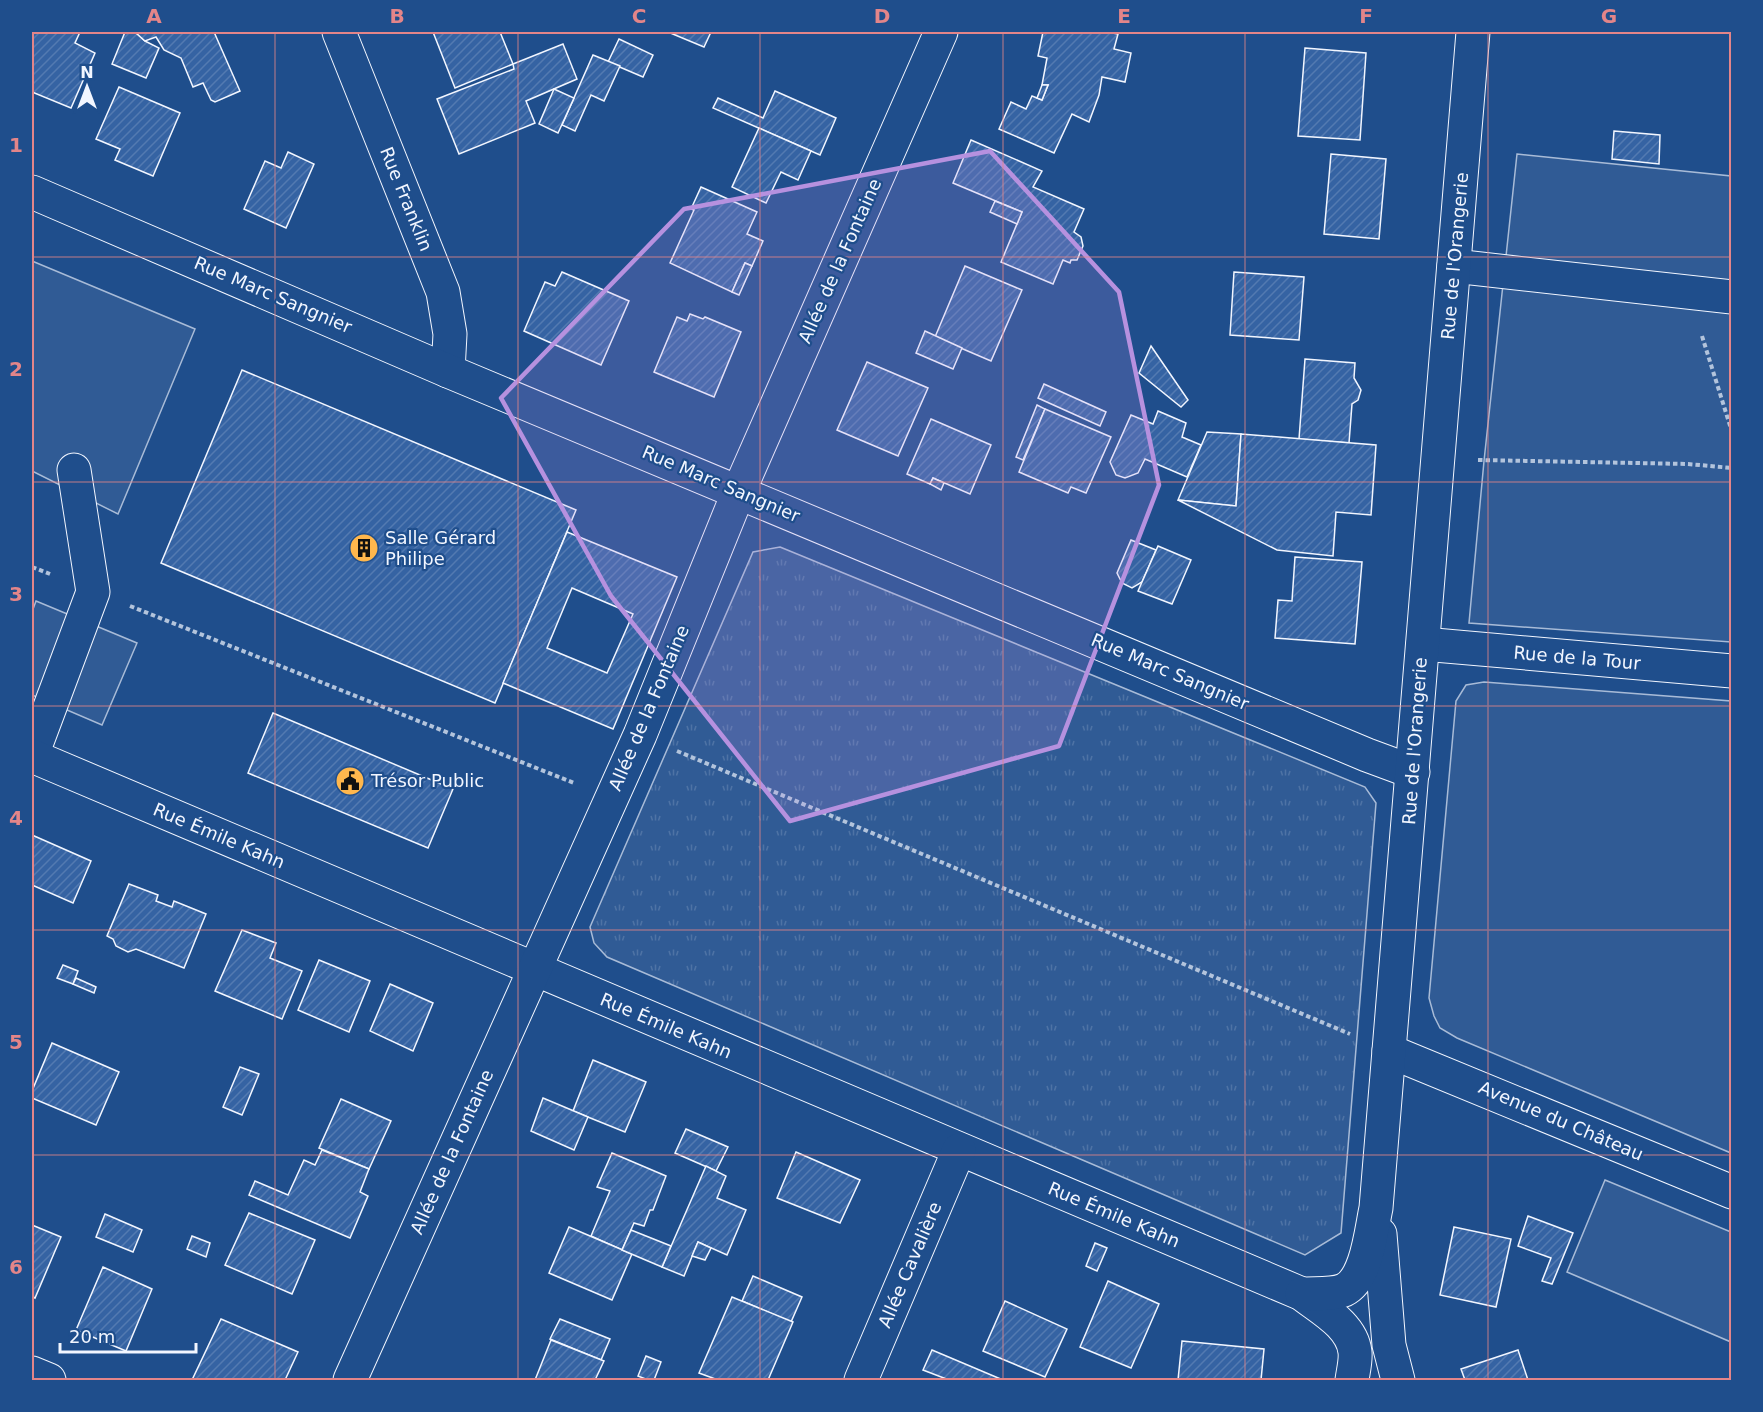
<svg xmlns="http://www.w3.org/2000/svg" width="1763" height="1412" font-family="'DejaVu Sans',sans-serif">
<style>
.built{fill:#305b95;stroke:#a8bbd7;stroke-width:1.5}
.park{fill:url(#park-tufts);stroke:#a8bbd7;stroke-width:1.5}
.building{fill:url(#building-hatch);stroke:#f2f6ff;stroke-width:1.5;fill-rule:evenodd}
.lines{fill:none;stroke-linecap:round;stroke-linejoin:round}
.minor-casing{stroke:#f2f6ff;stroke-width:35}
.path{stroke:#b3c4dc;stroke-width:4;stroke-dasharray:4.5 3;stroke-linecap:butt}
.minor{stroke:#1f4e8c;stroke-width:33}
.marked{fill:#b691df;fill-opacity:0.2;stroke:#b691df;stroke-width:4.5;stroke-linejoin:round}
.grid{fill:none;stroke:#e38589;stroke-width:1.5;stroke-opacity:0.55}
.labels{text-anchor:middle;stroke-width:4.5;stroke-linejoin:round;paint-order:stroke}
.street-label{font-size:18px;fill:#f2f6ff;stroke:#1f4e8c}
.poi-label{font-size:18px;fill:#f2f6ff;stroke:#1f4e8c;text-anchor:start}
.neatline{fill:none;stroke:#e38589;stroke-width:2}
.grid-label{font-size:20px;text-anchor:middle;font-weight:bold;fill:#e38589}
</style>
<defs>
<pattern id="park-tufts" width="24" height="20" patternUnits="userSpaceOnUse" patternTransform="scale(1.5)"><rect width="24" height="20" fill="#305b95"/><path d="M3 7l-1-3M5 7V3M7 7l1-3M15 17l-1-3M17 17v-4M19 17l1-3" fill="none" stroke="#4e73a5"/></pattern>
<pattern id="building-hatch" width="6" height="6" patternUnits="userSpaceOnUse" patternTransform="scale(1.5)"><rect width="6" height="6" fill="#3563a3"/><path d="M-1 1l2-2M0 6l6-6M5 7l2-2" fill="none" stroke="#537ab1"/></pattern>
</defs>
<rect width="100%" height="100%" fill="#1f4e8c"/>
<!-- built -->
<g class="built">
<path d="M1517,154l214,22v466l-262,-19 15,-162z"/>
<path d="M32,261l163,68 -77,185 -86,-43z"/>
<path d="M36,601l101,42 -35,82 -70,-30v-83z"/>
<path d="M1484,682l247,19v452l-274,-115 -17,-10 -6,-12 -5,-18 27,-297 10,-16z"/>
<path d="M1605,1180l126,52v110l-164,-70z"/>
</g>
<!-- park -->
<path class="park" d="M780,547l585,240 11,16 -35,430 -36,22 -698,-298 -13,-14 -4,-16 163,-375z"/>
<!-- building -->
<g class="building">
<path d="M32,32h48l-5,11 20,10 -24,55 -39,-16z"/>
<path d="M125,32h10l10,9 14,7 -13,30 -34,-14z"/>
<path d="M135,32h79l26,59 -25,11 -4,-2 -8,-17 -10,4 -12,-29 -17,-8 -8,-13 -11,4z"/>
<path d="M433,32h67l13,32 -58,24z"/>
<path d="M668,32h43l-7,15z"/>
<path d="M1043,32h64l11,2 -4,15 17,4 -6,29 -23,-5 -3,18 -10,27 -17,-8 -18,39 -55,-24 12,-27 15,7 6,-13 10,4 6,-15h-6l5,-27 -9,-2z"/>
<path d="M619,39l34,16 -10,22 -35,-15z"/>
<path d="M563,44l14,35 -51,22 9,22 -76,31 -22,-55 77,-30 -1,-5z"/>
<path d="M1305,48l61,5 -6,87 -62,-4z"/>
<path d="M593,55l27,11 -16,35 -13,-6 -16,36 -13,-6z"/>
<path d="M1042,85h6l-6,15 -5,-2z"/>
<path d="M119,87l61,26 -27,63 -38,-16 5,-11 -24,-10z"/>
<path d="M554,89l20,9 -16,35 -19,-9z"/>
<path d="M775,91l61,27 -16,37 -107,-47 5,-10 45,20z"/>
<path d="M759,128l52,23 -13,29 -17,-8 -15,31 -34,-16z"/>
<path d="M1614,131l46,4 -1,29 -47,-5z"/>
<path d="M971,140l71,31 -9,16 51,22 -10,23 7,5 2,9 -6,14h-6l-1,3 -7,-3 -10,24 -52,-22 21,-50 -69,-29z"/>
<path d="M288,152l26,12 -28,64 -42,-19 21,-48 16,7z"/>
<path d="M1331,154l55,5 -7,80 -55,-5z"/>
<path d="M701,187l56,25 -10,22 16,7 -11,25 -7,-3 -13,29 -62,-29 24,-53 -3,-1z"/>
<path d="M995,201l27,11 -5,12 -27,-12z"/>
<path d="M745,263l7,3 -13,29 -7,-3z"/>
<path d="M965,266l57,24 -31,71 -56,-24z"/>
<path d="M562,272l67,29 -28,64 -77,-34 21,-49 10,4z"/>
<path d="M1234,272l70,5 -5,63 -69,-5z"/>
<path d="M690,314l13,5 2,-2 36,15 -27,65 -60,-25 23,-55 10,4z"/>
<path d="M925,331l37,17 -9,21 -37,-16z"/>
<path d="M1151,346l37,54 -7,7 -42,-34z"/>
<path d="M1305,359l50,4 -1,15 7,12 -3,10 -6,4 -3,39 -50,-4z"/>
<path d="M867,362l61,26 -30,68 -61,-26z"/>
<path d="M242,370l334,140 -81,193 -334,-140z"/>
<path d="M1044,384l62,28 -6,14 -62,-28z"/>
<path d="M1037,405l8,4 -22,51 -7,-3z"/>
<path d="M1045,409l66,28 -25,56 -15,-6 -3,6 -49,-21z"/>
<path d="M1158,411l28,12 -4,14 19,8 -14,32 -42,-18 -7,14 -13,5 -9,-3 -6,-13 21,-47 22,9z"/>
<path d="M931,419l60,26 -21,49 -37,-16 -3,6 -23,-10z"/>
<path d="M1207,432l34,2 -5,72 -58,-6z"/>
<path d="M1241,434l135,11 -5,70 -35,-3 -3,44 -56,-6 -99,-50 58,6z"/>
<path d="M933,478l11,5 -3,7 -11,-6z"/>
<path d="M567,532l110,45 -64,152 -110,-46zM572,588l61,26 -26,59 -60,-25z"/>
<path d="M1131,540l25,10 -14,32 -10,6 -10,-5 -5,-10z"/>
<path d="M1158,546l33,14 -19,44 -34,-13z"/>
<path d="M1295,557l67,5 -7,82 -80,-6 3,-38 14,1z"/>
<path d="M273,713l180,76 -25,59 -180,-75z"/>
<path d="M32,835l59,26 -18,42 -41,-18z"/>
<path d="M129,884l29,11 -2,6 16,6 2,-6 32,13 -22,54 -48,-19 -8,3 -12,-6 -3,-7 -6,-3z"/>
<path d="M242,930l34,13 -6,15 32,13 -20,48 -67,-28z"/>
<path d="M319,960l51,21 -21,51 -51,-22z"/>
<path d="M63,965l15,6 -5,13 -16,-6z"/>
<path d="M76,978l20,9 -2,6 -21,-9z"/>
<path d="M390,984l43,19 -20,48 -43,-20z"/>
<path d="M52,1043l67,29 -23,53 -64,-27v-7z"/>
<path d="M593,1060l53,22 -21,50 -52,-21z"/>
<path d="M240,1067l19,7 -17,41 -19,-8z"/>
<path d="M543,1098l45,19 -14,33 -43,-19z"/>
<path d="M341,1099l50,22 -22,48 -50,-21z"/>
<path d="M686,1129l42,18 -12,24 -41,-18z"/>
<path d="M322,1150l47,19 -9,23 8,4 -18,42 -101,-43 6,-14 33,14 16,-35 11,5z"/>
<path d="M796,1152l64,28 -20,43 -63,-25z"/>
<path d="M612,1153l54,23 -13,34h-3l-6,16 -10,-3 -12,27 -31,-14 19,-45 -13,-4z"/>
<path d="M706,1166l20,10 -9,22 29,12 -19,45 -29,-13 -14,34 -22,-9z"/>
<path d="M249,1213l66,27 -23,54 -67,-29z"/>
<path d="M105,1214l37,16 -9,22 -37,-15z"/>
<path d="M1528,1216l45,17 -21,51 -10,-3 9,-23 -33,-12z"/>
<path d="M32,1225l29,12 -26,61 -3,-2z"/>
<path d="M569,1227l63,27 -20,46 -63,-27z"/>
<path d="M1454,1227l57,12 -15,68 -56,-12z"/>
<path d="M631,1230l40,16 -9,21 -40,-17z"/>
<path d="M192,1236l18,7 -4,14 -19,-8z"/>
<path d="M698,1242l13,6 -6,12 -13,-4z"/>
<path d="M1095,1243l12,5 -10,23 -11,-5z"/>
<path d="M103,1267l49,22 -26,62 -50,-21z"/>
<path d="M753,1276l49,21 -11,25 -49,-21z"/>
<path d="M1108,1281l51,23 -28,64 -51,-21z"/>
<path d="M732,1297l61,25 -25,58h-50l-19,-7z"/>
<path d="M1005,1301l62,28 -22,48 -62,-26z"/>
<path d="M221,1319l77,33 -13,28h-93z"/>
<path d="M560,1319l50,20 -9,21 -51,-21z"/>
<path d="M551,1340l53,21 -9,19h-60z"/>
<path d="M1182,1341l82,8 -3,31h-83z"/>
<path d="M932,1350l71,30h-54l-26,-10z"/>
<path d="M1518,1350l10,30h-63l-4,-11z"/>
<path d="M646,1356l15,6 -7,18h-6l-10,-4z"/>
</g>
<g class="lines">
<!-- minor casing -->
<g class="minor-casing">
<g id="minor">
<path d="M339,32l104,260 7,42 -2,37"/>
<path d="M32,192l416,179 919,384 46,17"/>
<path d="M1454,266l278,31"/>
<path d="M1423,644l309,27"/>
<path d="M32,755l61,-163 -19,-122"/>
<path d="M32,756l1270,538c19,15 50,31 53,58 1,9 -2,20 -3,28"/>
<path d="M1389,1051l343,141"/>
<path d="M1380,1234l9,111 9,35"/>
<path d="M1302,1294c12,-1 31,1 42,-4 23,-11 27,-59 32,-82l97,-1176"/>
<path d="M32,1373l17,7"/>
<path d="M350,1380l290,-645 99,-244 202,-459"/>
<path d="M861,1380l98,-230"/>
</g>
</g>
<!-- path -->
<g class="path">
<path d="M1702,336l30,96"/>
<path d="M1478,460l210,4 44,4"/>
<path d="M32,567l18,7"/>
<path d="M130,606l444,177"/>
<path d="M677,751l673,283"/>
</g>
<!-- minor -->
<use href="#minor" class="minor"/>
</g>
<!-- marked area -->
<path class="marked" d="M990,151l129,141 40,193 -100,261 -269,75 -179,-225 -110,-198 183,-189z"/>
<!-- grid -->
<path class="grid" d="M275,32v1348M518,32v1348M760,32v1348M1003,32v1348M1245,32v1348M1488,32v1348M32,257h1700M32,482h1700M32,706h1700M32,930h1700M32,1155h1700"/>
<!-- icons -->
<defs>
<g id="building-disc" transform="scale(1.5)"><circle r="9.5" fill="#ffb74d" stroke="#1f4e8c"/><path d="M-4-6H4V6H1V3H-1V6H-4ZM-2.5-4.3h1.7v1.8h-1.7ZM.8-4.3h1.7v1.8H.8ZM-2.5-1h1.7V.8h-1.7ZM.8-1h1.7V.8H.8Z" fill="#111"/></g>
<g id="civic-disc" transform="scale(1.5)"><circle r="9.5" fill="#ffb74d" stroke="#1f4e8c"/><path d="M-.6-6.5H3V-4.5H.6V-3L4-1V1h2V6H-6V1h2V-1L-.6-3ZM-1.2 2.5V6h2.4V2.5Z" fill="#111"/></g>
</defs>
<g fill-rule="evenodd">
<use href="#building-disc" x="364" y="548"/>
<use href="#civic-disc" x="350" y="781"/>
</g>
<g class="labels">
<!-- street labels -->
<g class="street-label">
<text transform="translate(406 199) rotate(68)" y="6">Rue Franklin</text>
<text transform="translate(1455 256) rotate(-85)" y="6">Rue de l'Orangerie</text>
<text transform="translate(840 261) rotate(-66)" y="6">Allée de la Fontaine</text>
<text transform="translate(273 295) rotate(23)" y="6">Rue Marc Sangnier</text>
<text transform="translate(721 484) rotate(23)" y="6">Rue Marc Sangnier</text>
<text transform="translate(1577 658) rotate(5)" y="6">Rue de la Tour</text>
<text transform="translate(1170 672) rotate(23)" y="6">Rue Marc Sangnier</text>
<text transform="translate(649 708) rotate(-67)" y="6">Allée de la Fontaine</text>
<text transform="translate(1415 741) rotate(-86)" y="6">Rue de l'Orangerie</text>
<text transform="translate(219 836) rotate(23)" y="6">Rue Émile Kahn</text>
<text transform="translate(666 1026) rotate(23)" y="6">Rue Émile Kahn</text>
<text transform="translate(1561 1121) rotate(23)" y="6">Avenue du Château</text>
<text transform="translate(452 1152) rotate(-66)" y="6">Allée de la Fontaine</text>
<text transform="translate(1114 1215) rotate(23)" y="6">Rue Émile Kahn</text>
<text transform="translate(910 1265) rotate(-67)" y="6">Allée Cavalière</text>
</g>
<!-- poi labels -->
<g class="poi-label">
<text x="385" y="544">Salle Gérard<tspan x="385" dy="21">Philipe</tspan></text>
<text x="371" y="787">Trésor Public</text>
</g>
</g>
<!-- border -->
<rect width="1763" height="1412" fill="none" stroke="#1f4e8c" stroke-width="66"/>
<!-- north arrow -->
<g transform="translate(87 87)" stroke="#1f4e8c" stroke-width="4.5" paint-order="stroke">
<path d="M0-4.5L10 22L0 15L-10 22Z" fill="#f2f6ff"/>
<text y="-9" font-size="16" font-weight="bold" text-anchor="middle" fill="#f2f6ff">N</text>
</g>
<!-- scale -->
<path d="M60 1343v9h136v-9" fill="none" stroke="#f2f6ff" stroke-width="3"/>
<text x="69" y="1343" font-size="18" fill="#f2f6ff" stroke="#1f4e8c" stroke-width="4.5" paint-order="stroke">20 m</text>
<rect x="33" y="33" width="1697" height="1346" class="neatline"/>
<g class="grid-label">
<text x="154" y="23">A</text>
<text x="397" y="23">B</text>
<text x="639" y="23">C</text>
<text x="882" y="23">D</text>
<text x="1124" y="23">E</text>
<text x="1366" y="23">F</text>
<text x="1609" y="23">G</text>
<text x="16" y="152">1</text>
<text x="16" y="376">2</text>
<text x="16" y="601">3</text>
<text x="16" y="825">4</text>
<text x="16" y="1049">5</text>
<text x="16" y="1274">6</text>
</g>
</svg>
